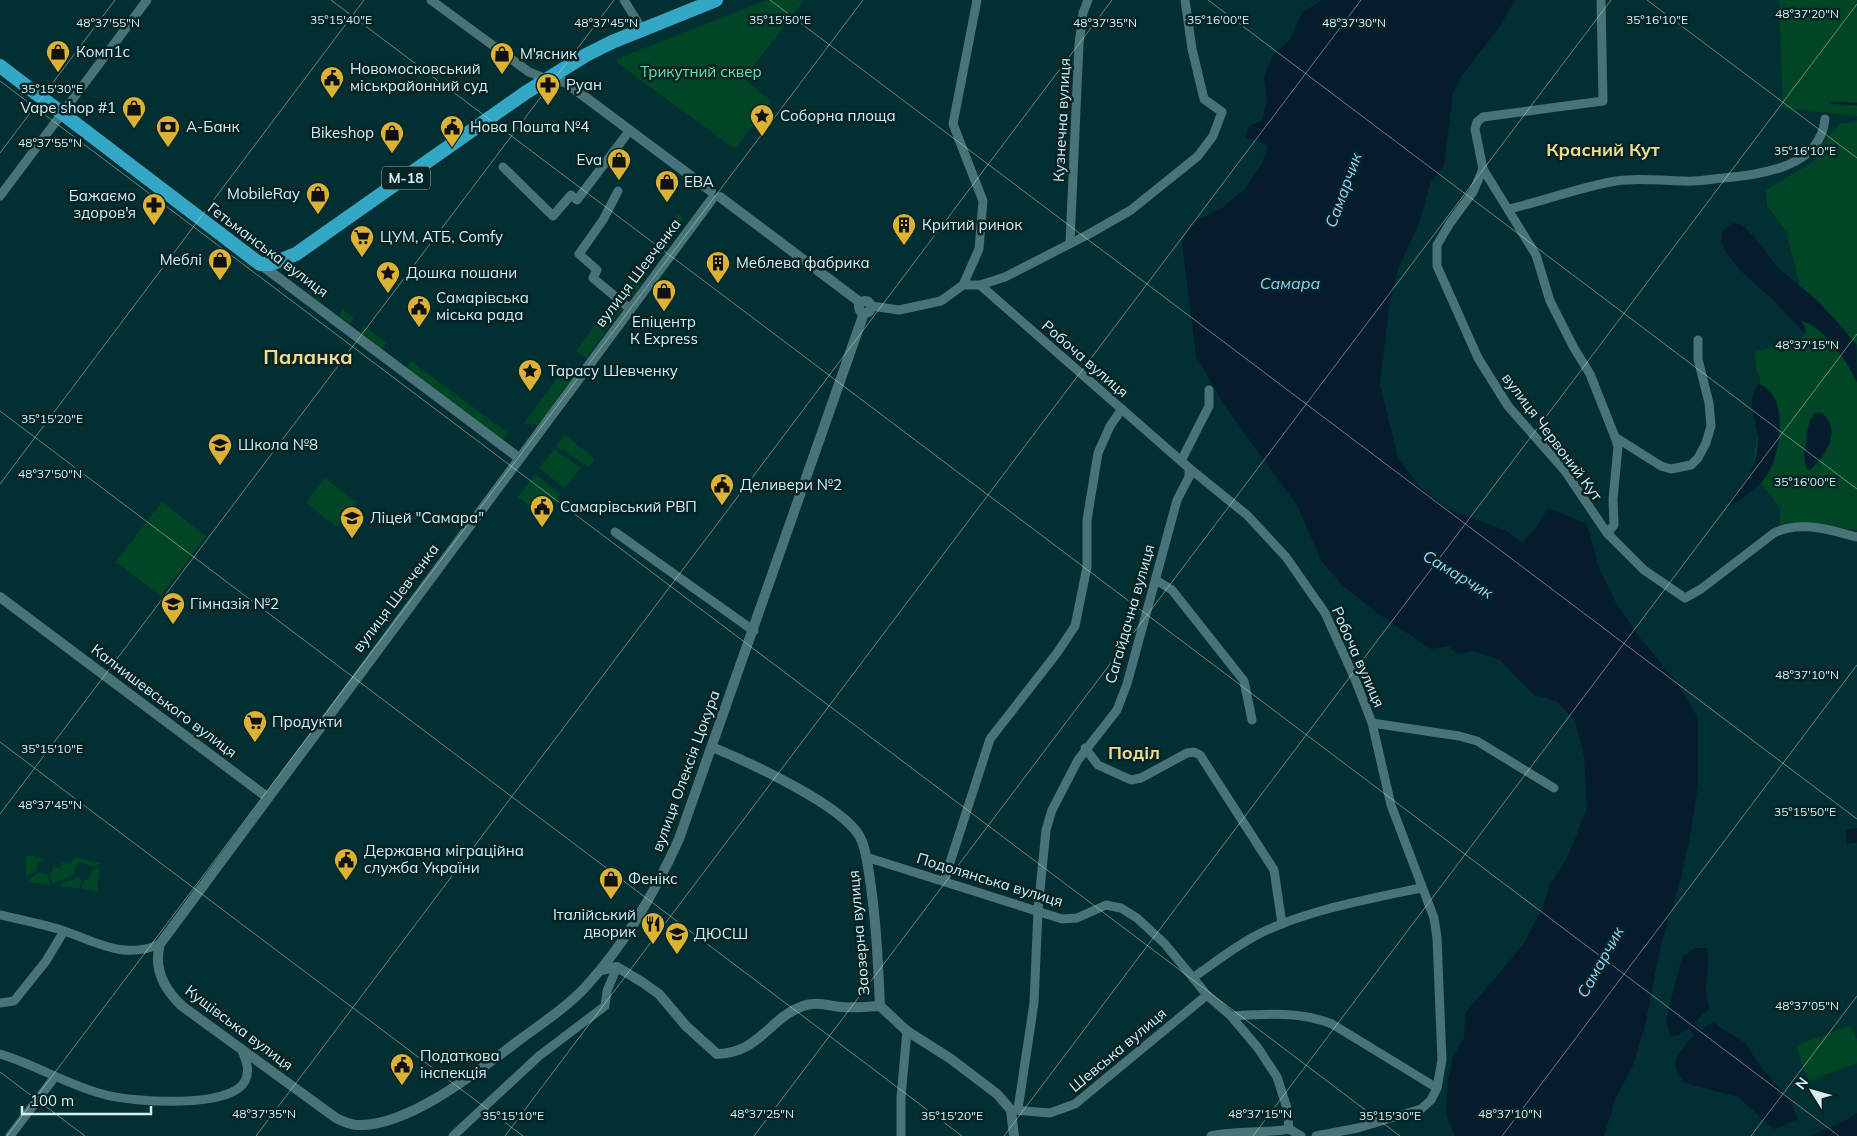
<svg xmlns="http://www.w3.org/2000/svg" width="1857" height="1136" font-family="Mulish,sans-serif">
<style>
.green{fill:#004526;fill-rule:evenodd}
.water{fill:#051c2e}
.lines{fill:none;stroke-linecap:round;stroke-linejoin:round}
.stream{stroke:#051c2e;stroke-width:2.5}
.minor{stroke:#497376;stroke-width:9}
.tertiary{stroke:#497376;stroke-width:10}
.trunk{stroke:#34a6c6;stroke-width:14}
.ticks{fill:none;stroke:#d8eeef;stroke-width:1;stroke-opacity:0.45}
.labels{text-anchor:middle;stroke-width:5;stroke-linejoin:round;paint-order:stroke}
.shield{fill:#042426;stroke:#98b1b3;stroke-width:1}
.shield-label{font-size:14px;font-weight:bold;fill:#d8eeef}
.poi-label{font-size:15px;fill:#d8eeef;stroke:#042426;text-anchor:start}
.park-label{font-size:15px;fill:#6ae19e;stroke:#042426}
.street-label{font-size:15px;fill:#d8eeef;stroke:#042426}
.water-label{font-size:16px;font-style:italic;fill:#97cefc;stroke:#042426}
.quarter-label{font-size:18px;font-weight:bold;fill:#f5da8d;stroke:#042426}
.district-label{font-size:20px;font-weight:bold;fill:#f5da8d;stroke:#042426}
.ticks-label{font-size:12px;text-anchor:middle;fill:#d8eeef;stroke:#042426;stroke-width:5;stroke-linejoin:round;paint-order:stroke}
</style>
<rect width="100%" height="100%" fill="#012f32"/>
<!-- green -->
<g class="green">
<path d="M767,0h37l-60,79 27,22 -36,48 -119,-87 3,-4z"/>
<path d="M1779,0h78v116l-74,-8z"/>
<path d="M1857,121v224l-19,-23 -38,-36 -14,-55 -19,-25 -1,-16 48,-29 12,-22 13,-15z"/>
<path d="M678,214l6,5 -44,58 2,6 -11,15 -7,1 -6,-5z"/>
<path d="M312,287l12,9 -4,5 -12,-9z"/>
<path d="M613,301l8,5v5l-35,47 -10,-7z"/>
<path d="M343,310l11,8 -4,6 -11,-9z"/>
<path d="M1799,320l16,6 29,32 13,24v148l-64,-8 -13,3v-17l-19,-25 -9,2c0,-31 9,-66 14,-98l-7,-3 2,-5 -4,-6 -3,-21 44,-12 8,-7zM1807,431l19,22 -16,17 -4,-2 -2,-16z"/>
<path d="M364,326l23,17 -5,6 -22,-17z"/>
<path d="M411,361l97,72 -5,7 -97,-73z"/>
<path d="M568,363l4,4 4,9 -38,49 -14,-2z"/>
<path d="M564,434l31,25 -6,8 -33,-21z"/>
<path d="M554,449l27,19 -17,20 -25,-20z"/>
<path d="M535,474l25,20 -17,22 -25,-19z"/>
<path d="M325,478l31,24 -19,25 -31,-24z"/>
<path d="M162,502l44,34 -45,60 -45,-34z"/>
<path d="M26,855l20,4 -8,3 -1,8 -11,6z"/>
<path d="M76,857l25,7 -9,3 -6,-4h-7l-5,7 1,4 -23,10 -3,-11 3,-1 1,-5 7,1 2,-5h8z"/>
<path d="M100,867l-3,24 -15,-2 2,-9h4l5,-11z"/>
<path d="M39,872l8,2 4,11 -24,-3z"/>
<path d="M78,877l4,3 -2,8 -23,-2z"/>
<path d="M1851,1025l6,16v22l-48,18 -13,-35z"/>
</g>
<!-- water -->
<g class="water">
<path d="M1322,0h193l-14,25 -41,53 -7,15 -9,72 -14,19 -11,39 -21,46 -9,39 -9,76 18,74 21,28 29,23 59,22 15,12 14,-15 12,-20 39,16 11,42 18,37 24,35 38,46 20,34v66l-8,53 -10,44 -20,68 -15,77 -12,39 -18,35 -11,36h-149l-9,-22 2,-33 5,-25 11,-18 2,-26 57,-67 18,-34 9,-26 18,-29 19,-48 -3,-52 -9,-36 -19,-19 -22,-6 -34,-35 -27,-9 -15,3 -10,-8 -17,3 -55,-37 -34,-27 -21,-25 -23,-53 -75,-104 -27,-47 -14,-114 11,-20 27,-13 24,-19 18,-27 6,-17 -11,-6 -12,-2 4,-12 13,-5 5,-21 -3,-23 10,-24 16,-13 12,-27z"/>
<path d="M1735,223l7,2 12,12 24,31 40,33 38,43 1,38c-10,-21 -33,-56 -57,-62l5,6 1,7c-13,-10 -23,-24 -35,-35 -13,-12 -77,-61 -36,-75z"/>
<path d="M1759,384c30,11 22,66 10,88 -8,14 -24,24 -37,33l-3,-4c17,-15 29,-38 29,-61 0,-20 -14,-39 1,-56z"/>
<path d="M1815,413h7c21,18 4,41 -12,57l-4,-2 -2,-16 3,-10v-11l3,-11z"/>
<path d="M1857,828v14l-10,2 -2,-14z"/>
<path d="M1696,948h11c5,21 -7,39 3,60l-15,14 6,8 12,-9 8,7 23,14 20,29 26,29 8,19 -24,10 -36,-32 -53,-14c-18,-22 -6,-30 9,-48l-6,-7 -10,7 -8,1 -4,-16 16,-63z"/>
<path d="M1857,1113v23h-48l34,-14z"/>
</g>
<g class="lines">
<!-- stream -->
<path class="stream" d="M1832,103l25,1"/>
<!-- minor -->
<g class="minor">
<path d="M431,0l98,72 18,7"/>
<path d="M624,0l18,29"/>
<path d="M1601,0l2,101 -120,16 -6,5 -2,7 8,40 53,86 14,46 24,47 16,26 25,63 3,10 -5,52 1,26 -7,8"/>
<path d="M503,167l50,49 18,-21 6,5 53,-70"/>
<path d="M1483,169l-10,23 -23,31 -13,22v21l41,92 30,48 57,65 42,62 37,37 41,28 16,-9 73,-56c26,-13 56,-3 83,4"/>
<path d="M618,191l-15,29 -24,34 18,16 -4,8 37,31"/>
<path d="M0,196l147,-196"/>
<path d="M1509,209c35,-8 71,-22 107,-28 23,-4 46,0 69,0 12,1 25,-2 38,-3 39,-4 97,-10 102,-59"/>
<path d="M1070,242l9,-198 4,-31 5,-13"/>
<path d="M963,285h17l25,-8 84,-43 42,-24 67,-54 15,-20 9,-24 -18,-13 -12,-50 -7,-49"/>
<path d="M980,285l209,183 58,47 39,42 39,56 30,66 17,44 19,82 43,113 3,20 5,122 -5,28 -6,12 -10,9 -63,19 -42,8"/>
<path d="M871,306l28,4 42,-9 22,-16 16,-36 4,-48 -30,-77 24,-124"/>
<path d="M1615,437l46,29 10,3 20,-4 7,-7 8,-15 5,-17 -2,-23 -11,-44v-19"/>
<path d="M1181,461l28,-55v-16"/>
<path d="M615,532l139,99"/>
<path d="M1156,580l16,10 72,91 8,39"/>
<path d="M1372,723l87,13 18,5 77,47"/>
<path d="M1085,748l13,17 33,15 10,-2 46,-25 7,-1 6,3 74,115 8,54"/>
<path d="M866,857l196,62 15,-1 29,-13 15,3 16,10 28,26 42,51 24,21 27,32 19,29 10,31 2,21"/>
<path d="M944,881l46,-142 67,-86 18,-27 12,-59v-47l11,-67 12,-27 12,-17"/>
<path d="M0,915c21,5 43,9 64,16 33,11 60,29 96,13"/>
<path d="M1194,977c20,-14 39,-29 61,-41 47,-25 114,-37 166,-48"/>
<path d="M0,1003l14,-2 32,-40 18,-30"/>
<path d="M1231,1016c34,-2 69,-5 101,8l105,64"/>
<path d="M0,1054c37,11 69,32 106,41 27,7 125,14 139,-14 6,-12 0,-22 -4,-33"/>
<path d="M1018,1109l16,-106 4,-93 8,-80 6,-20 26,-50 39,-50 10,-26 50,-184 12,-23v-9"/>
<path d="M1013,1110l37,3 25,-9 132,-109"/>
<path d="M1289,1129l12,7"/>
<path d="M10,1136l44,-58"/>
<path d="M453,1136l86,-80 66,-50 2,-15 10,-24"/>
<path d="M901,1136v-39l6,-66"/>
<path d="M1211,1136c26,-6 52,-2 78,-7"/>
</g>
<!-- tertiary -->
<g class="tertiary">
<path d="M547,79l18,3 146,109"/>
<path d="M720,197l141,106"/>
<path d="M712,199l-552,745c-7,25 4,45 22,62l154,112c6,3 14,7 21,7 51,3 125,-57 165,-87 22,-16 49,-34 67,-55 37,-41 67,-93 90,-144l185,-526"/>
<path d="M260,264l259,194"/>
<circle cx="865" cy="307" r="6"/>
<path d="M0,597l267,200"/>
<path d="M712,747c34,14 131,58 148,90 6,11 7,24 9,36 7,44 9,89 11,133"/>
<path d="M601,970l16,-3 25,15 17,12 27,32 31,28c43,-1 52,-36 86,-48 13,-5 26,0 38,1 13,1 26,0 39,-1"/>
<path d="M880,1006l27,25 44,28 46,35 14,16 3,26"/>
</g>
<!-- trunk -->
<path class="trunk" d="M0,66l260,198h11l25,-10 229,-161 61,-38 26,-13 104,-42"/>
</g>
<!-- ticks -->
<path class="ticks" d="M331,0l1508,1136M770,0l1087,819M1208,0l649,489M1647,0l210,158M0,81l1400,1055M0,153l115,-153M0,411l962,725M0,484l364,-484M0,742l523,394M0,814l614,-814M0,1072l85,64M7,1136l856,-1136M256,1136l856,-1136M505,1136l856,-1136M754,1136l857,-1136M1004,1136l853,-1132M1253,1136l604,-802M1502,1136l355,-471M1751,1136l106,-140"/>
<!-- icons -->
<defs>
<g id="shop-pin" transform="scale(1.25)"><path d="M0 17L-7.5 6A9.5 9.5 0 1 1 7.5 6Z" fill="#dbb233" stroke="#042426"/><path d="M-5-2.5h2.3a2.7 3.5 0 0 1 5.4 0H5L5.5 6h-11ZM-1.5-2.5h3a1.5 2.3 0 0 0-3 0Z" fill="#111"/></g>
<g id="civic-pin" transform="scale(1.25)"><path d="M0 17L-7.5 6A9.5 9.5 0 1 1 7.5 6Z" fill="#dbb233" stroke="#042426"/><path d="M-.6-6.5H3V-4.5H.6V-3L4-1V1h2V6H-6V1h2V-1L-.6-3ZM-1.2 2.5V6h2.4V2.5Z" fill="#111"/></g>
<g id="pharmacy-pin" transform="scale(1.25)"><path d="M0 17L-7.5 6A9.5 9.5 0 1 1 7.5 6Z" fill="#dbb233" stroke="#042426"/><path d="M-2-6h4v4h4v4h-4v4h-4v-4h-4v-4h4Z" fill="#111"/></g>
<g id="sight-pin" transform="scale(1.25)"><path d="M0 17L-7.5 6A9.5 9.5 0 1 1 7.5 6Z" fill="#dbb233" stroke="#042426"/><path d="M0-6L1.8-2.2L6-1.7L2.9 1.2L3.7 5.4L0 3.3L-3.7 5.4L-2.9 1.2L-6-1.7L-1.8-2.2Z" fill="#111"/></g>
<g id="bank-pin" transform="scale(1.25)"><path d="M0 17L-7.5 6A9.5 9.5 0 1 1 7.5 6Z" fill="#dbb233" stroke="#042426"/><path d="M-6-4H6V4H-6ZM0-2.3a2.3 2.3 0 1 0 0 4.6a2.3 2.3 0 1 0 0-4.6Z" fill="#111"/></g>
<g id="building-pin" transform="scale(1.25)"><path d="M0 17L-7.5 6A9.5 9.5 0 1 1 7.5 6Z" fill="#dbb233" stroke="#042426"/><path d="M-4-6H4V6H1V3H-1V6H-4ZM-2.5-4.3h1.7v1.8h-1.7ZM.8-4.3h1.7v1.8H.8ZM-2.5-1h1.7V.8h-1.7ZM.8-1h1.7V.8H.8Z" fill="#111"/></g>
<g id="supermarket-pin" transform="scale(1.25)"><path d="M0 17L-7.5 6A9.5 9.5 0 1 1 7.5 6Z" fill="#dbb233" stroke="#042426"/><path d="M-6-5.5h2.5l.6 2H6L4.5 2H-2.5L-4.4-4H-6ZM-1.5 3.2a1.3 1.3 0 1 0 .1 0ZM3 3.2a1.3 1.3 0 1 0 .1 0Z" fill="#111"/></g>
<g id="school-pin" transform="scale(1.25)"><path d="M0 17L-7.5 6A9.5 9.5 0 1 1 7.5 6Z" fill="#dbb233" stroke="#042426"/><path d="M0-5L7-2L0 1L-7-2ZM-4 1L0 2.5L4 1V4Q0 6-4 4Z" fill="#111"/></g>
<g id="restaurant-pin" transform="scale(1.25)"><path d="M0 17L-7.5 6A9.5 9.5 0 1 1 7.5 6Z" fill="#dbb233" stroke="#042426"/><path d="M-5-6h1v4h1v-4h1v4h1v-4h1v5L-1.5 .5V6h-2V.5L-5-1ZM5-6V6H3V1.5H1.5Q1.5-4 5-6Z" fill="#111"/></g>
</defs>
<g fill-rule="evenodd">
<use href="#shop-pin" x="58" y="52"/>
<use href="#shop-pin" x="502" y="54"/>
<use href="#civic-pin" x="332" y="78"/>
<use href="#pharmacy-pin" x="548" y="85"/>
<use href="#shop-pin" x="134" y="108"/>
<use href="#sight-pin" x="762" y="116"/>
<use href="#bank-pin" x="168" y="127"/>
<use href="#civic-pin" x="452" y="127"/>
<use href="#shop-pin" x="392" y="133"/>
<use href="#shop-pin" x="619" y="160"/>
<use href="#shop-pin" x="667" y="182"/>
<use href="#shop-pin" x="318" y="194"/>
<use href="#pharmacy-pin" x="154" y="205"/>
<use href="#building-pin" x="904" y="225"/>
<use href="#supermarket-pin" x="362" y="237"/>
<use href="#shop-pin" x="220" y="260"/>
<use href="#building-pin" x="718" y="263"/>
<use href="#sight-pin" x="388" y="273"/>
<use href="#shop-pin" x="664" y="291"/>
<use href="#civic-pin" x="419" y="307"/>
<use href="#sight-pin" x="530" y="371"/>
<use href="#school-pin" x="220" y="445"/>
<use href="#civic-pin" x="722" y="485"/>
<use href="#civic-pin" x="542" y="507"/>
<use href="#school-pin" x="352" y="518"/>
<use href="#school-pin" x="173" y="604"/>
<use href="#supermarket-pin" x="255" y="722"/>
<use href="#civic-pin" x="346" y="860"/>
<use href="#shop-pin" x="611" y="879"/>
<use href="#restaurant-pin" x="653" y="924"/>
<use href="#school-pin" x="677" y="934"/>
<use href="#civic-pin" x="402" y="1065"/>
</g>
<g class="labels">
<!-- shield labels -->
<rect class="shield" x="382" y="166.5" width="48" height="23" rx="4"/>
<g class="shield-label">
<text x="406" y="183">М-18</text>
</g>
<!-- poi labels -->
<g class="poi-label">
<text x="76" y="57">Комп1с</text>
<text x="520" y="59">М'ясник</text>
<text x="350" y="74">Новомосковський<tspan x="350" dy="17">міськрайонний суд</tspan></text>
<text x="566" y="90">Руан</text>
<text x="116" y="113" text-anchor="end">Vape shop #1</text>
<text x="780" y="121">Соборна площа</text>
<text x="186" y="132">А-Банк</text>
<text x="470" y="132">Нова Пошта №4</text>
<text x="374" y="138" text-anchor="end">Bikeshop</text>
<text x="602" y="165" text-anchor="end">Eva</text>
<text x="684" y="187">ЕВА</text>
<text x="300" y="199" text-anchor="end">MobileRay</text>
<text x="136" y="201" text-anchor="end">Бажаємо<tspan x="136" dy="17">здоров'я</tspan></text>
<text x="922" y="230">Критий ринок</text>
<text x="380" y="242">ЦУМ, АТБ, Comfy</text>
<text x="202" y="265" text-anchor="end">Меблі</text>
<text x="736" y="268">Меблева фабрика</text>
<text x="406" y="278">Дошка пошани</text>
<text x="436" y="303">Самарівська<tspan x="436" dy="17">міська рада</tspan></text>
<text x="664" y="327" text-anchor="middle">Епіцентр<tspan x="664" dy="17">К Express</tspan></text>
<text x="548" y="376">Тарасу Шевченку</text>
<text x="238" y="450">Школа №8</text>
<text x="740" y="490">Деливери №2</text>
<text x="560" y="512">Самарівський РВП</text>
<text x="370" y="523">Ліцей "Самара"</text>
<text x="190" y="609">Гімназія №2</text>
<text x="272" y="727">Продукти</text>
<text x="364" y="856">Державна міграційна<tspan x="364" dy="17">служба України</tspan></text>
<text x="628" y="884">Фенікс</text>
<text x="636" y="920" text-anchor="end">Італійський<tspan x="636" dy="17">дворик</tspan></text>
<text x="694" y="939">ДЮСШ</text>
<text x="420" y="1061">Податкова<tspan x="420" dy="17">інспекція</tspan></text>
</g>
<!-- park labels -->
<g class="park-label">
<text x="701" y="77">Трикутний сквер</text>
</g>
<!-- street labels -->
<g class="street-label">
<text transform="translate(1062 120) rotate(-87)" y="5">Кузнечна вулиця</text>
<text transform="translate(268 250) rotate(37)" y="5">Гетьманська вулиця</text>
<text transform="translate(638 273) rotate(-53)" y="5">вулиця Шевченка</text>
<text transform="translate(1085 359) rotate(41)" y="5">Робоча вулиця</text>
<text transform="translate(1552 437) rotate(53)" y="5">вулиця Червоний Кут</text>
<text transform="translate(396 598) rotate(-53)" y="5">вулиця Шевченка</text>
<text transform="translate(1130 614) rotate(-74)" y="5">Сагайдачна вулиця</text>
<text transform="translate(1358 657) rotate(66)" y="5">Робоча вулиця</text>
<text transform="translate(164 701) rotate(37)" y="5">Калнишевського вулиця</text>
<text transform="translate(686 771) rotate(-70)" y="5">вулиця Олексія Цокура</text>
<text transform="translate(990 880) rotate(17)" y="5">Подолянська вулиця</text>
<text transform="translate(859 933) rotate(-95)" y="5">Заозерна вулиця</text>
<text transform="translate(239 1028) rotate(37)" y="5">Кущівська вулиця</text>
<text transform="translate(1118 1050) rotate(-40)" y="5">Шевська вулиця</text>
</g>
<!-- water labels -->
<g class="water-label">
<text transform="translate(1343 190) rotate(-70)" y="6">Самарчик</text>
<text x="1290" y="289">Самара</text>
<text transform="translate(1458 574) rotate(31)" y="6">Самарчик</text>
<text transform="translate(1600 962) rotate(-61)" y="6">Самарчик</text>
</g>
<!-- quarter labels -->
<g class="quarter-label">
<text x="1603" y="156">Красний Кут</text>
<text x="1134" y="759">Поділ</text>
</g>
<!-- district labels -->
<g class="district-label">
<text x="308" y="364">Паланка</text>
</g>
</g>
<g class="ticks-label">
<text x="1807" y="18">48°37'20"N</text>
<text x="341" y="24">35°15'40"E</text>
<text x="780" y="24">35°15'50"E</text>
<text x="1218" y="24">35°16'00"E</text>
<text x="1657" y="24">35°16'10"E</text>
<text x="108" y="27">48°37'55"N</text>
<text x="606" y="27">48°37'45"N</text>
<text x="1105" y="27">48°37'35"N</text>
<text x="1354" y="27">48°37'30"N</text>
<text x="52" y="93">35°15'30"E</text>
<text x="50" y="147">48°37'55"N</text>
<text x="1805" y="155">35°16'10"E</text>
<text x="1807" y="349">48°37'15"N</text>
<text x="52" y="423">35°15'20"E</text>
<text x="50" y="478">48°37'50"N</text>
<text x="1805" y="486">35°16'00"E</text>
<text x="1807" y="679">48°37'10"N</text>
<text x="52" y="753">35°15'10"E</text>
<text x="50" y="809">48°37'45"N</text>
<text x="1805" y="816">35°15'50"E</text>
<text x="1807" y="1010">48°37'05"N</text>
<text x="264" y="1118">48°37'35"N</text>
<text x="762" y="1118">48°37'25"N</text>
<text x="1260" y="1118">48°37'15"N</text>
<text x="1510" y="1118">48°37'10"N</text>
<text x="513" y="1120">35°15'10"E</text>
<text x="952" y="1120">35°15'20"E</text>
<text x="1390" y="1120">35°15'30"E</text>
</g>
<!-- north arrow -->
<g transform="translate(1812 1091) rotate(307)" stroke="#042426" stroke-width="4" paint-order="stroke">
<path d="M0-4L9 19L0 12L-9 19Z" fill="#d8eeef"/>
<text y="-8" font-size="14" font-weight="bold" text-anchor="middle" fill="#d8eeef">N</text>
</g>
<!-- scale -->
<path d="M22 1106v8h129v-8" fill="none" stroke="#d8eeef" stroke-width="2.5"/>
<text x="30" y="1106" font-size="15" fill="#d8eeef" stroke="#042426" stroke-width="4" paint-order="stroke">100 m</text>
</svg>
